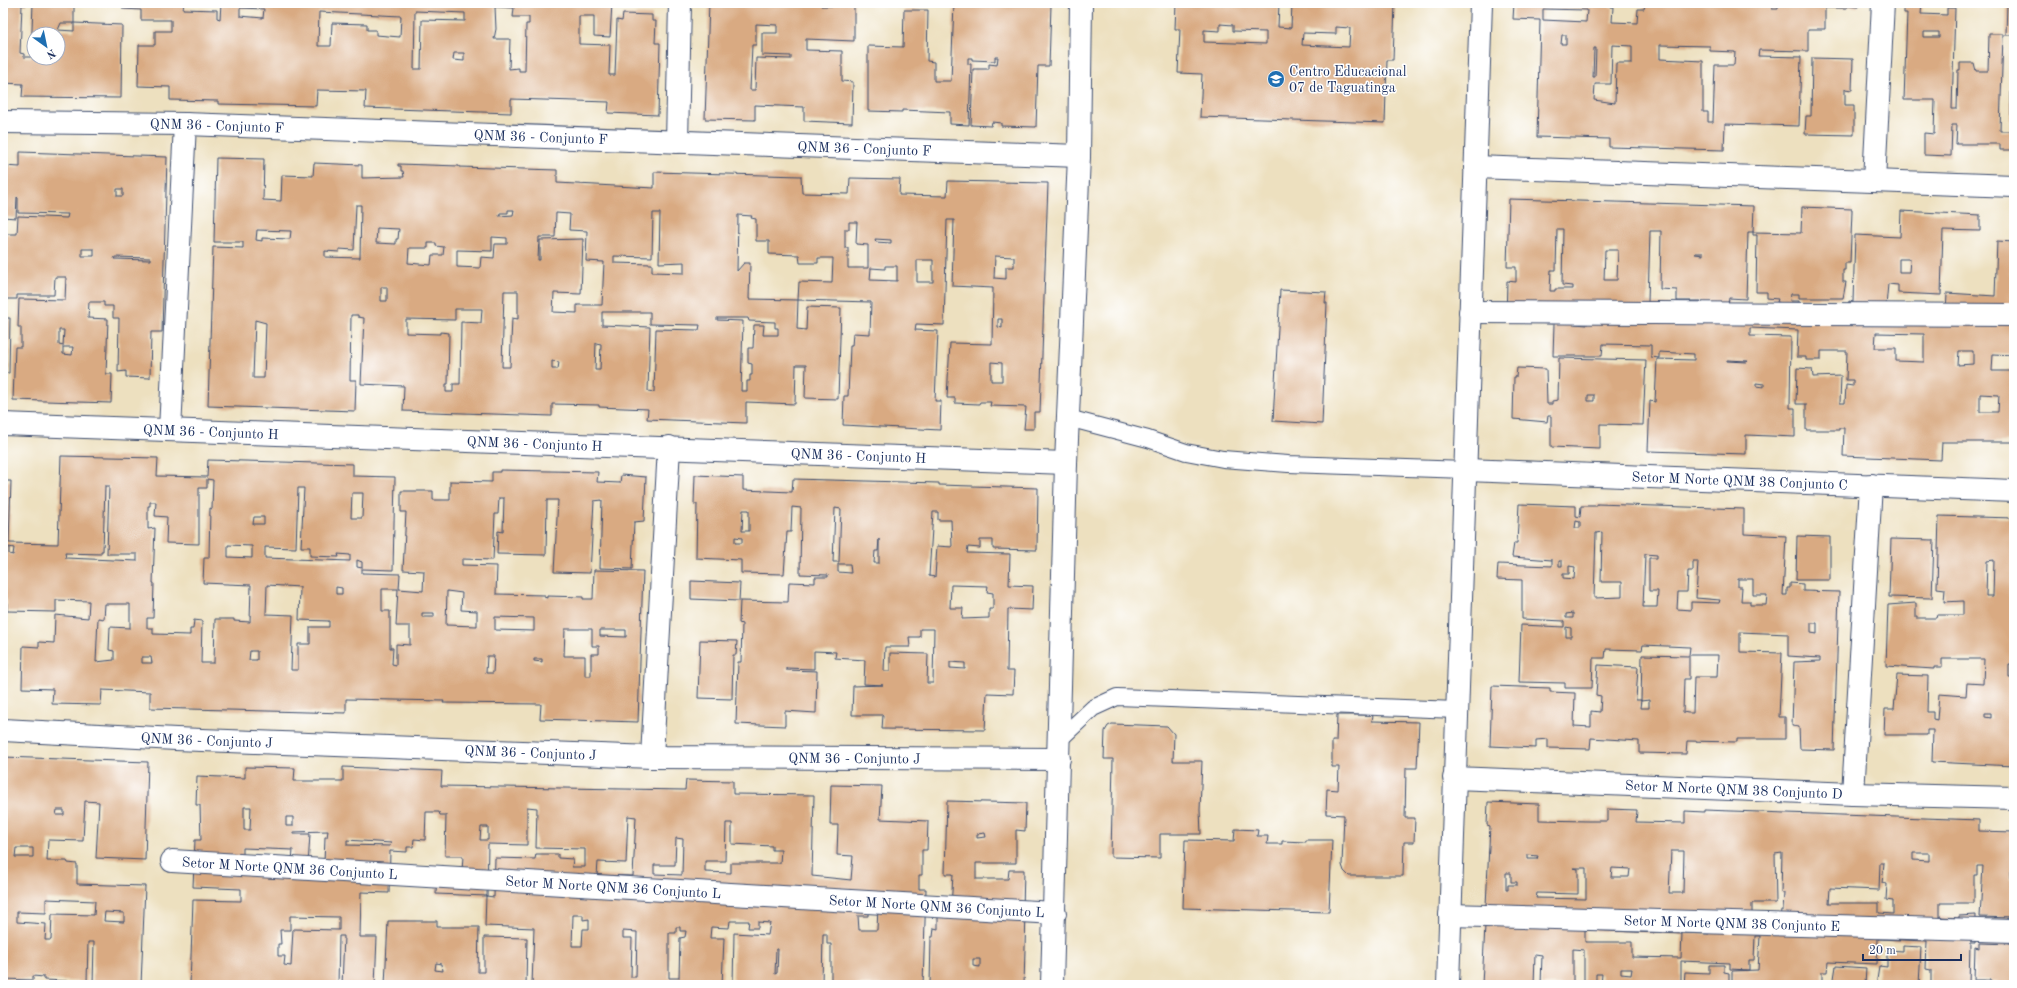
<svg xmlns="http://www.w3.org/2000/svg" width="2017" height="988" font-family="'Old Standard TT',serif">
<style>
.building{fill:#d9aa82;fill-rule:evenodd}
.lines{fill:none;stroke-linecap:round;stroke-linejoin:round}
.lane-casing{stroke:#3a4a6d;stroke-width:18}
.street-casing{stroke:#3a4a6d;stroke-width:24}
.lane{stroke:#fff;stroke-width:16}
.street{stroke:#fff;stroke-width:22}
.labels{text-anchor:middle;stroke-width:3;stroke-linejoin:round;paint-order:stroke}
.poi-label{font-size:14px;fill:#1b2f5e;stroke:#fff;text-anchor:start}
.street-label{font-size:14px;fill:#1b2f5e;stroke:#fff}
</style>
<rect width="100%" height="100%" fill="#fff"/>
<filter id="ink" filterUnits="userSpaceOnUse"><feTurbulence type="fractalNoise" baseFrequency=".025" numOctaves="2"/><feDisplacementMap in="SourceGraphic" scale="8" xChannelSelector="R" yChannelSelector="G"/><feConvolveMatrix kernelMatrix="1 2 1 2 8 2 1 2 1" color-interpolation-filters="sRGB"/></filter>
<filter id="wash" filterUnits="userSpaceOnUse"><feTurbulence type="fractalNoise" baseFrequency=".012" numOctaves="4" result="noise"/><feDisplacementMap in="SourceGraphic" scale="16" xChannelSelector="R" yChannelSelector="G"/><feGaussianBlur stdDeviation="0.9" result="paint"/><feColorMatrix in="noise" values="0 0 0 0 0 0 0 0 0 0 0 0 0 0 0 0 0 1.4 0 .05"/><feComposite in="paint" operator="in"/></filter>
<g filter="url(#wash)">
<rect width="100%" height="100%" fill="#ede0bf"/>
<g id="blocks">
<!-- building -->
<g class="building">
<path d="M3,3h23v2h-4l-2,48 4,1v3h7l2,-54h41v20h-13l-3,7 16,1v-8l48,2 -1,73 -99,-1 1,-13 -20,-1zM34,34h24v24h-24z"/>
<path d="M123,3h61l-1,6 34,1v8l3,1 1,-16h391l-2,34 -16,-1v-20h-15v28l31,1 -1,30h6l2,-55 5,1 1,-7 29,1v6h4l-1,22h5l-2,72 -50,-2 1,-11 -98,-3v14l-146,-5 1,-17 -49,-1 -1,16 -98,-2v-3l-48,-1v-13l-32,-1 1,-41h16v-14h16v-11h-30v-10l-18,-1zM495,7l19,1 -1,9h16v7h-3l-1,47h-6v-3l-10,1 1,-30h-16l2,-10zM240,8l24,1 -1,9 -23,-2zM415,11l50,2v8l-43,-1 -1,49h-7zM319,12l82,4 -1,21 -24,-2v-5h-9v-6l-35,-1 -1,23h-13zM454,53h10v8l-11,-1z"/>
<path d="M709,3h113l-1,3h12v-3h21v38l-48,-2v11l36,1v30l11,1 -1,41 -48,-2v-14l-49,-2v15l-50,-1zM756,24l21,1v8h-15v22l29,1v3l-35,-1 -1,32h-5l2,-45h4z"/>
<path d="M954,3l97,2 -2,61h-11l-2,61 -35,-1v-3l-9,-1 -1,4 -20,-1 2,-56h16v-5l8,1 1,-8h-3v4l-23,-1v-2h-4v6h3l-2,61 -19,-1v-12l-48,-2v2l-34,-1v-65l35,1 1,-37h24l-1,51 7,1v19h17z"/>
<path d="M1176,3h103l-1,24 13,1 1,-25 58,2v-2h45l-2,57h-6l-2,63 -185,-6 2,-43 -24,-1 2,-44h-5zM1220,24l13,1v6l33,1v12l-62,-2v-12l16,1zM1336,27l14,1 -1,19 -47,-2 1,-12 33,1z"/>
<path d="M1514,3h96v4h3l-1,15 25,1 1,-14h6l1,-4h-25v-2h152v6h6v-6h80v4l-11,-1v2h-22v21h-17v22l-49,-1 -1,6 43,1 -2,69 -74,-2 -1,26 -115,-3v-8l-72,-2 3,-117 -27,-1zM1543,9l44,1 -1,12 -43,-2zM1562,35h4v9h-5zM1612,45l20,1v17h-16l-1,40 -21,-3 1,-16h16zM1660,45l50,1v5l25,1 -1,13h-19l-2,57h-5v-10h-5v-51l-43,-2zM1594,48h2l-1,29h-2z"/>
<path d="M1904,3h18l-1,11 26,1v-7h8l-3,101h5l1,-39h2v-7h14l2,8h12l1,-37h14l-3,97h11v-69h3v88h-14v-6h-44l1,-19h-5l-1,31 -27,-1v-22l10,1 1,-34h-31l3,-87h-3zM1924,32h15v5h-15z"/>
<path d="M2007,3h7v32h-8z"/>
<path d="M1812,58l41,1 -1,31 -7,-1v16h9v30l-49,-1 1,-18h5z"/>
<path d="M20,152l147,5 -5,175h-11l-1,46 -24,-1v-6l-8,1 1,-54h-6v-12h-9v-4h-15l-1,16 20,1 -2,55h6l-1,29 -98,-3 2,-53h6v-20h-3l1,-28 46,1 1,-23h-11l-1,18h-37v4h-14v-54h2v-11h12l1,-18 49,2 1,-4 -50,-1v-15l-1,-1 -1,21 -13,-1v-51l17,1zM117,189h6v7h-6zM82,249h12v7h-12zM115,257l35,1v2l-36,-1zM59,330h5l-1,16 -4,-1zM63,347h10l-1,8 -9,-1z"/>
<path d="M216,158l48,1 -1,41 18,1 1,-26 31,1 1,-13 48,2v13l42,-1 -1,-6h-2v-5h-3v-2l61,2v1l98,3v13l97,5v-16l147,4 1,17 47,1 1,-16 50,1 -1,16 48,1 1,-15 100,2 -8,229h-6v17h-10l2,-22 -36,-1 1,-4h-11l-1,2 -24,-1v-5h-8l3,-55 42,1 1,-56 -41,-2 2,-66h-7l-3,105 -28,-1 -1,6 23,1 -3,70h6l-1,29 -97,-5 1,-29h4l2,-50h2l1,-13 17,1 1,-32 -73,-2 1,-18 33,1 1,-25h-15v5h-18l-1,-8 -30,-1v-13h-13v-22l-5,-1 1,-2 -14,-1 -1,56 7,-8h6l-1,36 49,1 -1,29 9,1 1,-23 34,1 -3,91 -33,-1 1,-33h-10l-1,39 -49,-2v21l-99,-4 1,-10 -49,-2v-2l-47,-1v12l-149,-5 1,-25 -43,-2 3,-66 -6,-1v-2h-7l-1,65h6l-1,31 -147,-5 5,-159 30,1v-6h-29zM356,205h5l-1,53 -35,-1v-6l14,1v-3l15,1zM508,210h6l-1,5 -14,1 1,-3h8zM556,213l14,1 -1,16 18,1 -1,30 18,1 -2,43h-25v8l-24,-1 1,-19 27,1 2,-55 -43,1v20h-2l1,-23h16zM653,213h7l-1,50 25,-1v11l-32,-1v-8l-38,-1v-7l38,1zM849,222h8l-1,22 12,1v23h-20v-20h-3v-19h4zM377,228l22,1 -1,10h-2v5l-20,-1zM257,230l34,1 -1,8 -28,-1v3l-6,-1zM492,237l15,1v6h-12l-1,14 -13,-1 -1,11 -23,-1v-17l35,1zM875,239l16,1v3l-15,-1zM428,243h8v3l8,1 -1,8h-11l-1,10 -23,-2 1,-15h19zM995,256l19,1v10h-8v12l-12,-1zM917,260h16v22h-16zM885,266h12v15l-27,-1 1,-12 14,1zM381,287h6v14h-6zM504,291h14v28l-6,-1 -2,49h-8zM455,309h27l-1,14 -20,-1 -1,62h-7v8h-7v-8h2l1,-51 -9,-1v2l-34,-1v-14l49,1zM602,312h48v12l50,1 -1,5 -43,-1 -2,63 -6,-1 2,-64 -48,-2zM717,318h31l1,3 26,1v6h3v7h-15l1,-10h-10l-1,23h-5v15l4,1v11h-2v6h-3v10h-6l2,-70 -26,-1zM998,319h4v9l-4,-1zM255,320l11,3 -2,55h-11zM596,343l5,1 -1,26h-5zM552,361l7,1 -1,7h-6zM991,362l11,1v18h-11z"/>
<path d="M1509,199l245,7 -1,26h-5l-2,67 -17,-1 -1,7 56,1v-3l-7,-1 1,-3 -11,-1v-6h-11l1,-57h-4v-3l48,1 1,-26 50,2v2l-2,52h-5v7h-2v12h3l-3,16h-44v-4h-8l-1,7h9v4l49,2 1,-6 4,1 2,-67 45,2 1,-26 79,4v16l-37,-1 -2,65 -43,-2v-8l-10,-1 -2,22 60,7 1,-20 48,3 2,-55 17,1v113l-21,-1 -1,17h22v71h-72l-1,18 -98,-4 1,-28h-5v2h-33v-26h-10l1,-36 15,1 1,8 28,-1 -1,27h5l1,-18 7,1v-6h-7l1,-29h-26v9h-15v-3h-9l1,-27 -48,-2v8l41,1 -1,71h5v29l-49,-2v19l-98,-3 2,-50 5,1 2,-43 37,1v-6l-35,-2v6l-8,-1v-12l-48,-1 -1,12h-49l1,-32 -48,-2 1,-41 9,1v-15h-9zM1557,229h6l-1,56 11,1v3h-18v2h-5l1,-21h5zM1650,231h11l-1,58 17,1v11h24v5l-49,-2v-2h-4zM1605,250h13l-1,30h-13zM1695,253h8v2l-8,-1zM1899,259h11l-1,13h-10zM1575,320l12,1v4l-12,-1zM1876,333l48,1v28l-28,-1v-13h-21zM1959,351h14v13l-15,1zM1727,360l21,1 -1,1 -20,-1zM1756,383l8,1v3l-8,-1zM1980,394l19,1 -1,17h-18z"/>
<path d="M1280,290l46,2 -1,11h2l-5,121 -49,-3z"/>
<path d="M3,318h7l-1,55h-6z"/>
<path d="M1559,358l87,2 -3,65 -43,-1v25l-49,-2v-31h-3l-1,6 -34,-3 1,-42h2l1,-9 29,1 1,35h5v-3l6,-1zM1588,395h6v6h-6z"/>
<path d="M61,456l97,2 -1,18 50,1 1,-17 145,4v12l42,1 -2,93 -31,-1v4l38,1 -1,15 24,2 1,-20 -21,-1 3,-58h-5v-21h32v9h17v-19l42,1v-10h8v-2l98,2 -1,10 23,1 1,-8 25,2 -2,44 -10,1 -2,47 -32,-1 2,-68 -8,1 -4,72 -36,-1 4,-72h-11l-1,55 -49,-1 1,-23 5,1 1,-34h-5l-1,16h-3l-2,46 -31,-1v6l35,1 -1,28 48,1v2l3,1v-2l36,1v2h10l1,-29 49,1 -5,151 -98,-3 1,-15 -98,-1 1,-2 -98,-2v14l-196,-5v-16l-48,-2 -1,15 -49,-1 1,-15 -31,-1 1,-42 16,1v-5l15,1 1,-28 33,3 1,-17 -33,-1v12l-49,-1v-11h-4v-119h8l-2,62 49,1zM207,479l6,1 -1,29 -2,-1 -1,50h-5l-1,25 48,2 -1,37 -16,-1v-2h-19l-1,44h-13l1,-42 -8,-1 -1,9h-3v6l-37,-1v-6h-6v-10h6l1,-35h-1l2,-55 -7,1v-23h2v-4h6l-1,14 12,1 -1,26 33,1v-56h8zM105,486h4l-2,68h30v7l-71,-3 -1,-5 36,1v-3h2zM298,488h6l-3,59h9v9l29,1 -1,-3 12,1v6l-85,-3v-11l31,1zM352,493h11l-1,25h-11zM254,517h10v7h-11zM228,545l24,1v12l-24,-1zM9,547l5,1 -1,7 -4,-1zM357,560l5,2v6l-5,-1zM267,585l33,2 -1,33 30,1v6h-19v17h-12v26h-7l2,-55 -27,-1zM336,587l6,1v6h-6zM382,589h16l-2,37h14v19l-14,-1v21l-4,-1 1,-16h-3v-37h-8zM447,591l15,2 -1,17 16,1v15l-31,-1zM105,604h25v24l-20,-1 -1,23 5,1v9l-18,2 2,-44 6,1zM422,613h12v4h-12zM495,617l39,1v13l-39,-1zM565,629h27v17h7v8h-8v22h-6v-20h-21zM600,630h26v7l-26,-1zM250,651h7v9h-8zM487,656h7l-1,17h-7zM142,657h9l1,6h-10zM534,659h8v3l-8,-1z"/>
<path d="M695,475l48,2v13l49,2 1,-13 146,4v2l99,3 -1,62 -44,-1v-9h-13v8l-12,-1 -1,6 43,1 -1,31 24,1 -1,24 -24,-1 -1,62h7l-1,23 -26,-1 -2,37 -103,-1 1,-14h-31l1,-29 30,-1 -19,-1 1,-24 -30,-2 1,-6 -22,-1v18l-28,-1v2l31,1 -1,42 -31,-2v15l-49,-2 2,-62h3l1,-38 -3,-1 1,-22 48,1 1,-20 26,1v-6h13v-2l-28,-1 1,-66 -9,-1 -1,25h-4l-3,42 -43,-1v-13l-45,-2 1,-54h-3zM835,508l6,1 -2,53h-6zM743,510h6v21h-7zM933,512h5v8h13l1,27 -15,-1 -2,31 -6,-1zM735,537l7,1v5h-7zM879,539v24h-5l1,-12h3zM838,564h12l1,9 -13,-1zM951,585l37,1 -1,6 6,1v16h-4v9l-27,1 1,-11h-13zM920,629h14l-1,54h-6l1,-29 -38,-1v18h-6l1,-24h25l-1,-10h11zM950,662l15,1v6l-15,-1z"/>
<path d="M1519,504l57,2v10l4,1 1,-11h16v-2l147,5v25l42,2 -3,59h4v-7h3v-5l13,1v7l36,1 -5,158 -34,-1 -1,-22 -7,-1 2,-64 26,-1v-3l-32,-2v-22l-48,-2v20l42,1 -3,64h6v22h-48v3l-50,-1 -1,13 -47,-1v-12l-48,-3 -1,11 -42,-1v-9l-12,1v8l-46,-2 2,-60 58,2v4l25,1 -1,33 17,1v-16l9,1 1,-16 -5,-1 2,-30 40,2 -2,33h5l-1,8h9v-8l-8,1 1,-46 47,1v23h-5l-1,33 5,1h5l1,-36h23l1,-22h-29l1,-8 -47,-2 -1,5 -36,-1 -1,9h-12l-1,30h-27v-5l-46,-1 2,-57 43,2v-6l-42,-2v-39l-25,-1 1,-15 54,2v-6l-40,-3 2,-14h3zM1576,521l4,1v6h-5zM1602,532l-1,50h21v15l-28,1 2,-65zM1645,554l12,1v3h-8v33h9l-1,16h-14zM1559,561h3v5h-3zM1693,561h5l-2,37 24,2 -1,3 -28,-1v8l-14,-1 1,-17h9l1,-21h5zM1569,566l6,1 -1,12 -11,-1v-4h6zM1738,579h15v16h14l-1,10h-16v-4h-9l1,-14h-4zM1573,613v5h-7v-4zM1811,623h6v11l-6,-1zM1566,627l5,1v9h-5z"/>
<path d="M1939,516l75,2v146h-5v14h5v88l-82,-4 1,-32h-6v5h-43l1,-26h9l3,-34 31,1 -1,36h6v7l4,1 2,-26 27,2 1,-13 16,1 1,-25h-42v8h-8v2l-48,-3 2,-61 28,-2v15h20l1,-3h26v-14l-19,1 1,-13 -8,-1zM1994,560l-1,36h-7l1,-35zM1985,714h6v4l-6,-1z"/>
<path d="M1797,536l33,1v43h-34z"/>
<path d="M1891,539l43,1 -2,58 -43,-1z"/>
<path d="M691,581l49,2 -1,18 -48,-2z"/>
<path d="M700,640l37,1 -1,14h-3l-1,44 -34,-1z"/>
<path d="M3,662h2l-1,24h-1z"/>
<path d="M1337,715h36l-1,6 47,1 -2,46h-11l-1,50h10l-1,24h-10l-1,34h-54l-5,-5 -2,-6 2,-50 -18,-1 1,-25 11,1 1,-23h-7v-26h4z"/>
<path d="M1112,724l55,2 7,8 -1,27h29l-2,49 1,24h-41v24l-49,-1 2,-98h-9l1,-28 3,-5z"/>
<path d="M3,757l145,5 -3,98 -49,-2 3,-56 -14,-1 -2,40 -35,-1 -1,21h20l1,2 9,1v20l68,2 -4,99h-48l1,-43h-6l-1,40 -43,-2v-3l-11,-1v4l-30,-1zM57,810h7v5h-8zM16,848h17v9h-18zM46,899l49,2 -1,14 -42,-1 -1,26h-6l1,-16 -29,-2v-10l29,1zM105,912l19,1v9l-20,-1z"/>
<path d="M245,767l50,1 -1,13h49v-14l49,2 50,2 -1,15 244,4 1,-10 47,1v13l81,1 -2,81 39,4 2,-24 -16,-1 1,-30h-8l1,-40 51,1 -2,33 48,2 -1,29h-5v25h-3v14h7l-3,96h-92v-41h-4v-10h-4l-1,51h-89l1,-52 34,2 2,-12 -12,-1v6h-10l1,-7h-19l-1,7 -18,-1 -1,11h14l-2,47h-190l2,-57 -49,-2 1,-30 8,1 1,-39 40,1 1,-5h22v4l15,1 -1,8h13v-18l-49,-1 1,-40 -10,-1v38l-39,-1 -1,52 -51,-2 1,-24 25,1 1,-15h-18l1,-41h-6l-1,-3h-13l-1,28 -11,-1 -1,8h-6v5l-17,-1 -1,42 -28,-1 -1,45h17l-2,48h-33l2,-49h-5l-1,49h-148l3,-85 48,1v-12l-48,-2 2,-47h6l-1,-35h-4l1,-29 48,2zM244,807h7l-1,23h-6zM628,816l8,1 -3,59 -36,-1 1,-13 28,1zM286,817h7v9h-7zM726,823h6v21l40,2v4h9l-1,13h-49v10l-26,-1v-11h20zM481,827h7v13h-8zM328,831l-1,6h-2l-1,26 -16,3 2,-32h-17v-2zM676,838l7,1 -1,36 -28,-1v-9h21zM347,840l44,3 -1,3 -43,-1zM243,848l50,2 -1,11 -49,-2zM878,892l27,1v11l-27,3 -1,23h-18l-1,-14h10v-9zM573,915h10v5l6,-1v10h-6l-1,17h-10zM290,916l49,1v13l-46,-1 -2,37 -7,-1 1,-9h-7v-12h3l-1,-14h10zM676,927h4v4h6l-1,6 -5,1 -1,40h-10v-45h7zM623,931l14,1 -1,45h-5l1,-39h-9zM776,949h2l-1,24 -2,1z"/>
<path d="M947,801l79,2 -1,28 -9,-1v33h-40v16h32l1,-9h15l-1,41h3l-2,74h-94l1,-48h2l1,-9 4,1v-20h13l2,-35h-8zM985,833l1,4 -9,1v-4zM973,959h7v8l-7,-1z"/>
<path d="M1488,802l51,2v16l48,1h20v-12l30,1 -1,12 49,1v-12l19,1v-2l275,10v11l35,1v40l-4,-1v7h4v40l-34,-1 3,-51h-6v9h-3v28h-34v14l19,1v-2l17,-1 -1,28h-5l-1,42h-38v-15l-5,-1 1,-28 -49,-2 -1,25 -49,-2 -1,10h-5v13h-90v-14l26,-1 2,-34h-5l-1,24h-5v10l-19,-1v-6l-49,-2v24h-80l1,-11h-6v11h-12v-35l-11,-1v36h-32l1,-30 -7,-1 -1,31h-52l8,-159 -3,-1zM1671,851h13l-1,42h-14zM1782,853l-1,40h3l-1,17h-2l-1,9 -28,-1v-15h24l-1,-49zM1913,853h16v8l-16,-1zM1528,855l10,1 -1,3h-9zM1880,863h4l-2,20 5,1 -1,16 7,1v13l-14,-1v-10h-50l1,-15 49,2zM1573,868h13v31l-50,-1 1,-5 41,1v-25zM1612,868l18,1 -1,8h-18zM1506,873h5v9h6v3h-9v5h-2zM1682,926h27v8l-27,-1 -1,25 -49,-1v-15h-47v-12l97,4zM1621,969h11l-1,6 -10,-1z"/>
<path d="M1235,829l23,1 -1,6h11l-1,8h15v-3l24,1v-2h26l-3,72 -146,-4 2,-68 49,1z"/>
<path d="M388,921h49v6h42l-1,45h6v-35l43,1 -1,47h-141zM436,963l6,1 1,7 -8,-1z"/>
<path d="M1979,943l35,1v41h-17l1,-3h-8v-2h-16l1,-33 4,1z"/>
<path d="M1903,946l18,1 -2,38h-43l3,-19 8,1v-17l16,1z"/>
<path d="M1709,965h15v7l5,1v12h-45l1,-13 24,1z"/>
<path d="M1836,966l30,2 -1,17h-32z"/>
</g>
</g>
</g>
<g filter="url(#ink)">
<use href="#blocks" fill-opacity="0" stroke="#3a4a6d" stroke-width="1"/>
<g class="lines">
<!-- lane casing -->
<g class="lane-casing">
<g id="lane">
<path d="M1068,418l80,21 38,13 37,7 65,5 178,6"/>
<path d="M1059,740l34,-32 24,-11 340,13"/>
</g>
</g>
<!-- street casing -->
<g class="street-casing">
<g id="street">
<path id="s1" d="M3,122l182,2 894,32"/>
<path d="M677,142l3,-139"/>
<path d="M1475,167l539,19"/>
<path d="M1874,181l9,-178"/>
<path d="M1470,312l544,3"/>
<path id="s2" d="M3,424l1063,39"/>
<path d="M170,430l15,-306"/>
<path id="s3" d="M1466,470l548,21"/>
<path id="s4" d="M3,730l173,9 476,18 407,2"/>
<path d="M652,757l17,-310"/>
<path id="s5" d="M1454,778l399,16 161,4"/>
<path d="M1853,794l18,-309"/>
<path id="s6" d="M172,861l883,52"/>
<path id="s7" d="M1450,915l564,16"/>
<path d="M1052,985l14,-522 13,-307 2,-153"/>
<path d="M1448,985l33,-982"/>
</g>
</g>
<!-- lane -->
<use href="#lane" class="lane"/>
<!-- street -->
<use href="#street" class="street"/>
</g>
</g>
<!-- icons -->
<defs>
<g id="school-disc" transform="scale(0.9)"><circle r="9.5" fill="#1f6fb2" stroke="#fff"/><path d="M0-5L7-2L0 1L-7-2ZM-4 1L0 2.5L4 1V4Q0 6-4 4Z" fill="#fff"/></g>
</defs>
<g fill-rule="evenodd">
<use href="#school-disc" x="1276" y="79"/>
</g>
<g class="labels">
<!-- poi labels -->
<g class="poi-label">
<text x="1289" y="76">Centro Educacional<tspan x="1289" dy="16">07 de Taguatinga</tspan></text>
</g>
<!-- street labels -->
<g class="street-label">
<text dy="5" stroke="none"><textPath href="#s1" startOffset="214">QNM 36 - Conjunto F</textPath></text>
<text dy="5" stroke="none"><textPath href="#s1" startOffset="538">QNM 36 - Conjunto F</textPath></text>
<text dy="5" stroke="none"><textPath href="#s1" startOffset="862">QNM 36 - Conjunto F</textPath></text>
<text dy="5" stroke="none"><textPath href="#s2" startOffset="208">QNM 36 - Conjunto H</textPath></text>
<text dy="5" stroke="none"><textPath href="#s2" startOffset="532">QNM 36 - Conjunto H</textPath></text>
<text dy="5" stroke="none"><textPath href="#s2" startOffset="856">QNM 36 - Conjunto H</textPath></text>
<text dy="5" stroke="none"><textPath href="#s3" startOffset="274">Setor M Norte QNM 38 Conjunto C</textPath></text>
<text dy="5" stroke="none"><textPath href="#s4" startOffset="204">QNM 36 - Conjunto J</textPath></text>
<text dy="5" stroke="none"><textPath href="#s4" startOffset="528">QNM 36 - Conjunto J</textPath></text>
<text dy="5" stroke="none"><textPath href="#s4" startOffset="852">QNM 36 - Conjunto J</textPath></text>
<text dy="5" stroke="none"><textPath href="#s5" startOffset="280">Setor M Norte QNM 38 Conjunto D</textPath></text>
<text dy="5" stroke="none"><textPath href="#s6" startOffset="118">Setor M Norte QNM 36 Conjunto L</textPath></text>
<text dy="5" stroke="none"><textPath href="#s6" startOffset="442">Setor M Norte QNM 36 Conjunto L</textPath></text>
<text dy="5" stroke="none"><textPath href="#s6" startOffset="766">Setor M Norte QNM 36 Conjunto L</textPath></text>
<text dy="5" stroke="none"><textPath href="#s7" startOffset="282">Setor M Norte QNM 38 Conjunto E</textPath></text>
</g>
</g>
<!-- margin -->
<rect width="2017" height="988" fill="none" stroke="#fff" stroke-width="16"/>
<!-- north arrow -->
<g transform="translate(46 46) rotate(147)"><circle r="19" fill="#ffffff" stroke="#a4acbf"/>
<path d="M0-3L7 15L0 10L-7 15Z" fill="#1f6fb2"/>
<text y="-6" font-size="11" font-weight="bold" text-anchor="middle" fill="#1b2f5e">N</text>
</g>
<!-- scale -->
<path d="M1863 954v6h98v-6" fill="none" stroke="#1b2f5e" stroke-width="2"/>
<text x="1869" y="954" font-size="12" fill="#1b2f5e" stroke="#ffffff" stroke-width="3" paint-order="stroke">20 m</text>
</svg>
